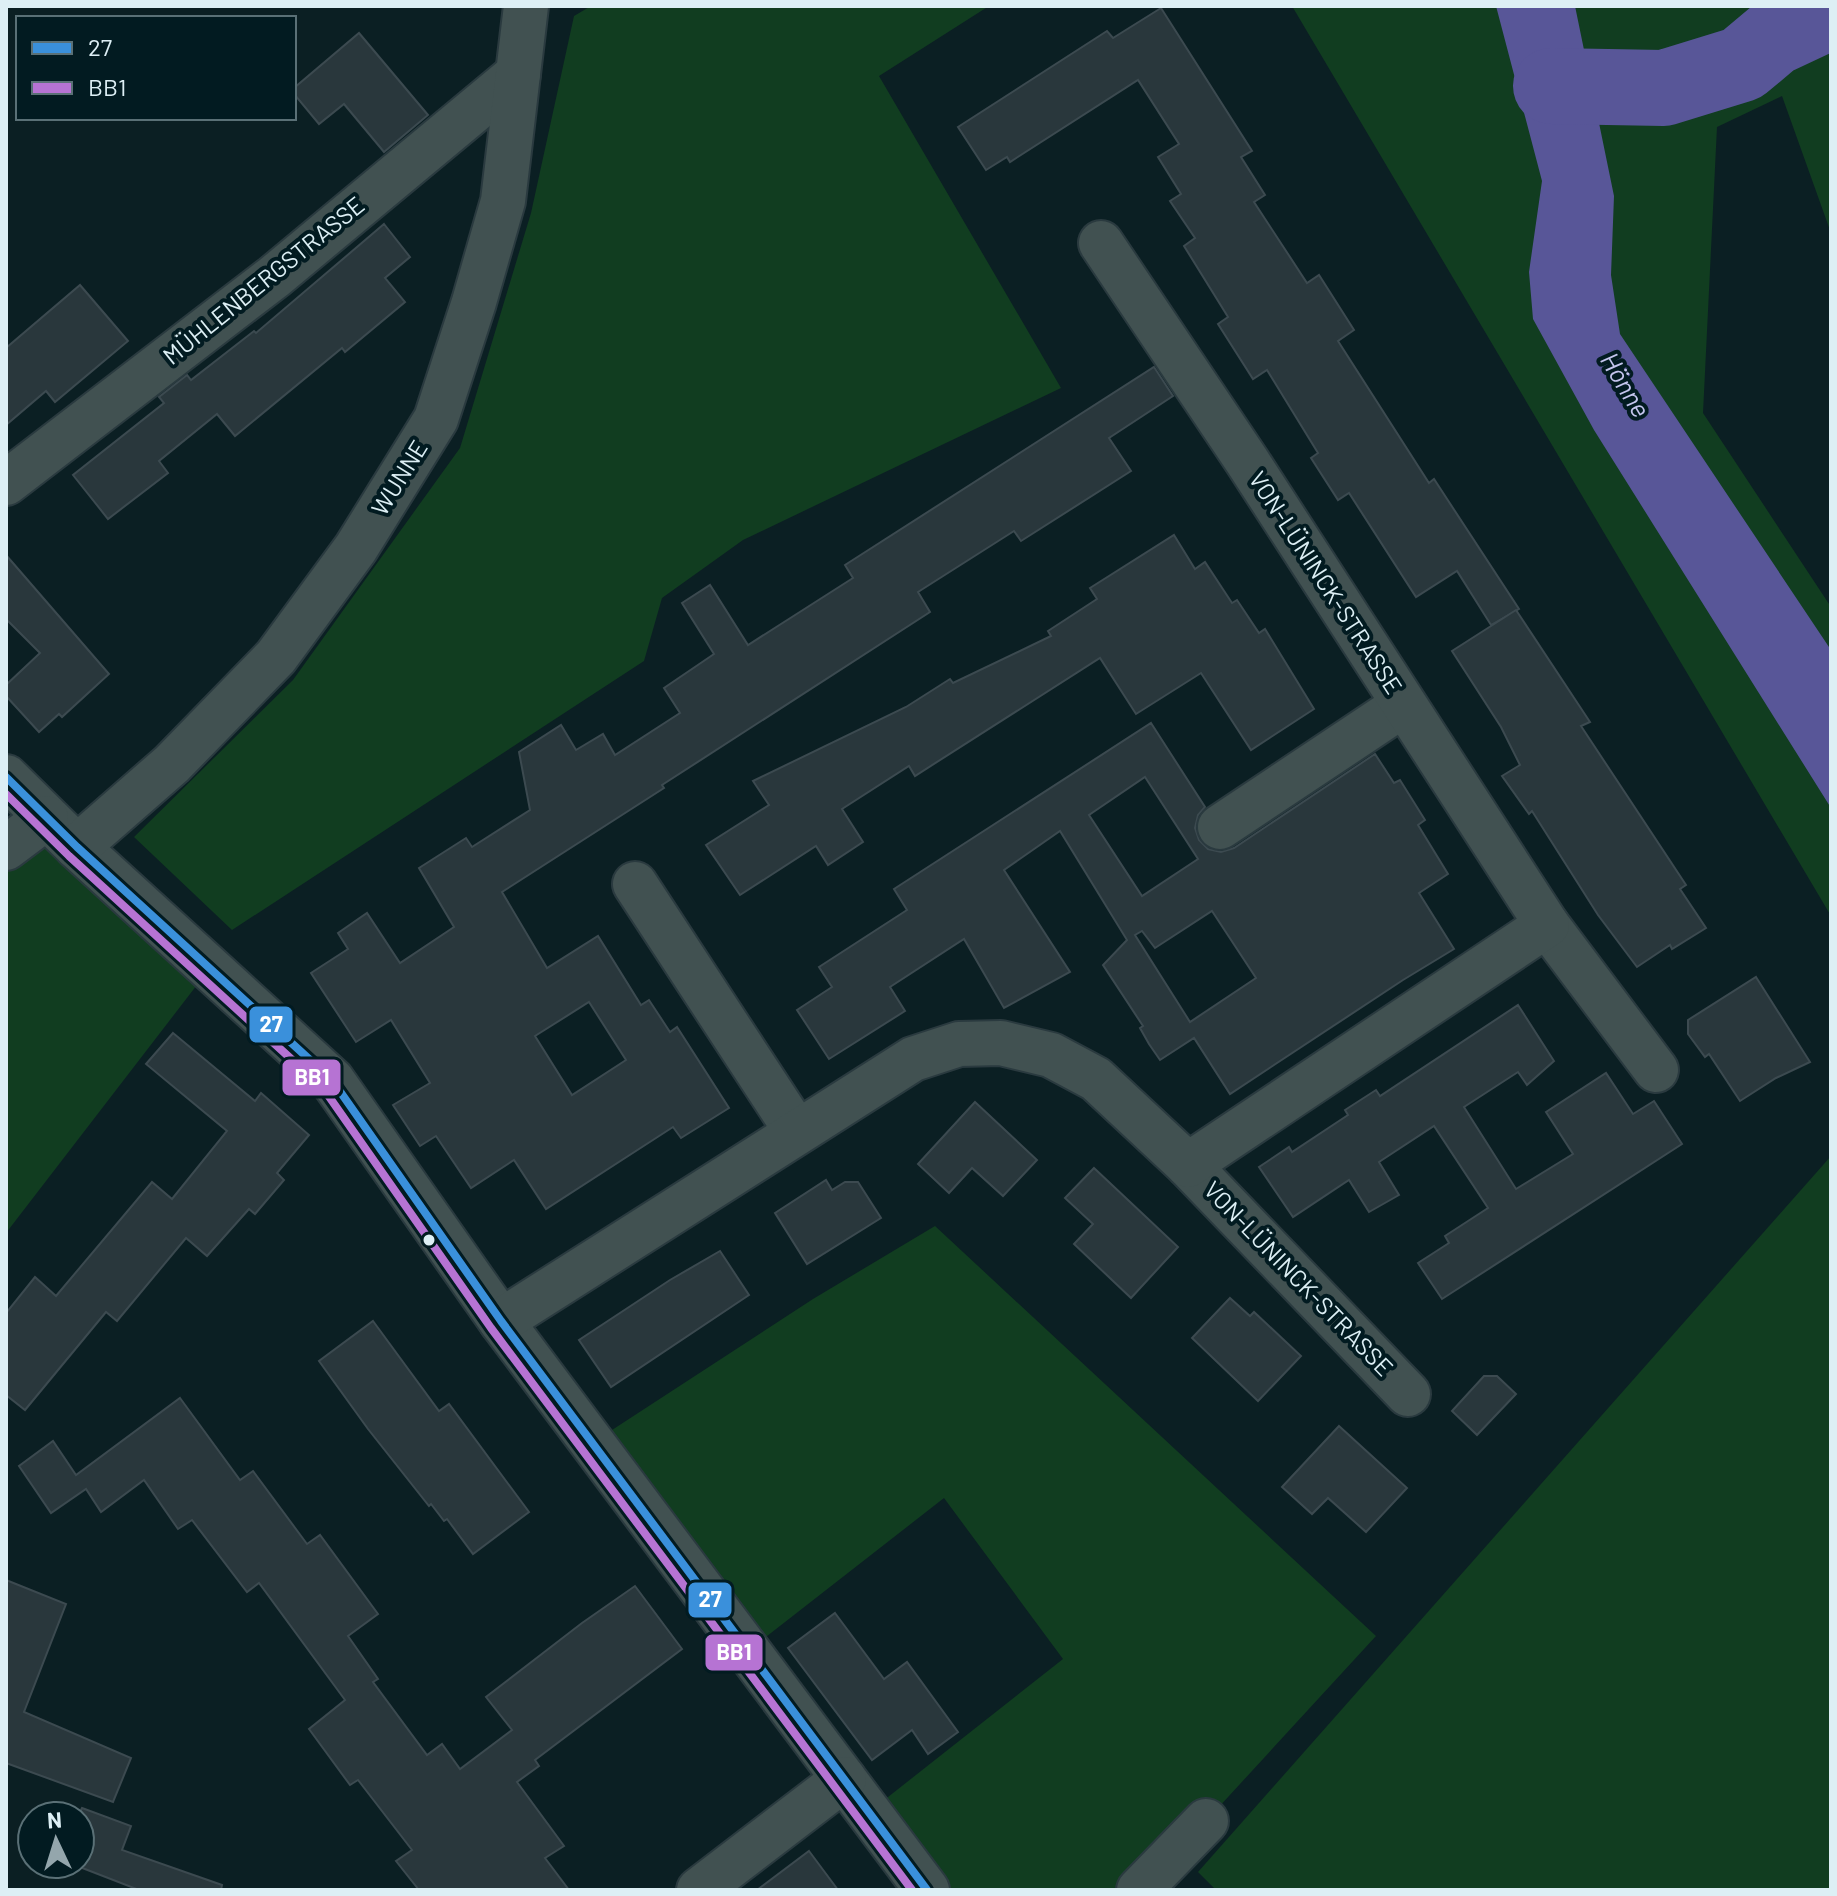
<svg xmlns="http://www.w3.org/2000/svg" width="1837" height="1896" font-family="Barlow,sans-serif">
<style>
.green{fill:#113d20}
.water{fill:#585698}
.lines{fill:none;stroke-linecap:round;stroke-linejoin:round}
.river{stroke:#585698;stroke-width:76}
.building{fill:#29373c;stroke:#3c4a50;stroke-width:2;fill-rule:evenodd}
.minor-casing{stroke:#2a3a3f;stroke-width:48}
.minor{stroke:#415151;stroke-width:44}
.bus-1-casing{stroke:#021b21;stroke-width:14}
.bus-2-casing{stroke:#021b21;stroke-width:14}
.bus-1{stroke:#3a90db;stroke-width:8}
.bus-2{stroke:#b673d3;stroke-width:8}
.bus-dot{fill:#ddeff5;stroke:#021b21;stroke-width:3}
.labels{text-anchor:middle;stroke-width:8;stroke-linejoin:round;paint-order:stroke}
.street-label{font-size:24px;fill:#ddeff5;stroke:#021b21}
.water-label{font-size:26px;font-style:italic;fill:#c4c5ee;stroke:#021b21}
.line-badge{stroke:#021b21;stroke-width:3}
.badge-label{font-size:22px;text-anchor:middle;font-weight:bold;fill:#fff}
</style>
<rect width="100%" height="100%" fill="#0b1f23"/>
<!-- green -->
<g class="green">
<path d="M591,6h398l-110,70 182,312 -318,152 -81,58 -18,63 -412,269 -98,-93 159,-157 167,-232 71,-235 43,-197z"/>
<path d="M1292,6h539v227l-49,-137 -65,31 -14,286 128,194v309z"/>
<path d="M46,818l164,150 -204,265v-385z"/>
<path d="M1831,1156v734h-615l-18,-18z"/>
<path d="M935,1226l441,410 -170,185 -71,69h-208l-58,-78 194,-153 -119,-161 -196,153 -156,-208 221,-144z"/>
</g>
<!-- water -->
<path class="water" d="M1496,6h79l39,190 -3,79 9,59 211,316v158l-237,-378 -61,-111 -4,-47 13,-91z"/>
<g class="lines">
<!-- river -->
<path class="river" d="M1551,86l113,2 78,-24 31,-26 58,-27"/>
</g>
<!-- building -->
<g class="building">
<path d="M1161,8l91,143 -11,6 24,38 -11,7 53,81 12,-8 35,55 -16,11 91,142 5,-4 85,130 -28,16 -34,-54 -41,26 -67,-104 -11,7 -27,-42 7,-5 -51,-83 -14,9 -35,-55 10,-7 -44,-71 11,-8 -25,-37 11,-7 -23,-37 21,-13 -41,-64 -128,82 -3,-5 -21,13 -28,-43 149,-96 6,7z"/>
<path d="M359,33l69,82 -44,37 -40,-48 -25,20 -25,-30v-6z"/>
<path d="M384,224l26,33 -25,21 20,24 -60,50 -3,-4 -107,88 -18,-22 -58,47 9,12 -60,46 -35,-44 91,-72 -5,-6 28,-22 4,5 63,-49 2,2z"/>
<path d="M80,285l48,56 -73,61 -9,-11 -40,34v-77z"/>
<path d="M1154,367l19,29 -64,42 22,33 -110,70 -7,-10 -96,61 12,20 -268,173 2,3 -162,104 45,76 51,-32 43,69 8,-5 21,32 7,-5 52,81 -48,30 -8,-11 -127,82 -32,-49 -43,28 -35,-52 -16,10 -27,-41 37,-22 -39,-63 -35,22 -45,-69 37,-24 -10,-16 29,-20 33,50 54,-36 -35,-59 47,-30 6,9 58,-37 -11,-58 42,-27 15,25 27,-16 12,21 65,-42 -16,-25 50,-34 -32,-51 28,-18 38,60 105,-67 -8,-13zM589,1002l37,58 -54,35 -37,-59z"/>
<path d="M1174,535l21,34 10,-7 27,41 5,-3 22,33 6,-4 49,80 -63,41 -50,-77 -65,41 -36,-56 -185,118 -6,-10 -67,43 21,33 -35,23 -12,-19 -76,49 -34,-50 63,-40 -16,-24 153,-74 44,-28 3,4 98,-47 -3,-5 49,-32 -7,-11z"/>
<path d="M6,555l103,119 -47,43 -3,-3 -20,18 -33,-36v-11l34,-32 -34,-34z"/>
<path d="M1516,610l74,112 -9,4 105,159 -6,4 26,39 -34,21 -2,-4 -33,22 -39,-52 -66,-104 -3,3 -27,-38 18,-11 -19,-38 -49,-76z"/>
<path d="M1151,723l54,84 -7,8 -3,13 4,12 9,9 13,3 13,-4 141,-94 19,29 6,-3 25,40 -7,5 30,49 -29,19 35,56 -51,31 -173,114 -36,-56 -34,22 -11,-16 -9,-16 3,-2 -40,-61 24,-25 -67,-109 -56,39 66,102 -66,36 -40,-69 -74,48 15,24 -76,48 -32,-49 35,-23 -13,-20 88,-57 -13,-21zM1145,777l53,82 -56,37 -53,-81zM1212,911l44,67 -66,44 -55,-87 7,-4 13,17z"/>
<path d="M1756,977l54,85 -34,16 -36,23 -31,-47 -4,3 -17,-23v-14z"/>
<path d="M1518,1005l36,56 -27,24 -9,-13 -54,35 52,82 57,-35 -27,-42 60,-39 27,41 21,-13 28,43 -240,155 -24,-36 31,-20 -4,-7 43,-28 -54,-82 -55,36 20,33 -30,17 -20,-32 -56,37 -34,-50 30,-20 3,5 56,-37 -3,-5 31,-20 4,6z"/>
<path d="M173,1033l82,68 6,-8 48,42 -32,38 7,7 -29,34 -6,-5 -42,47 -21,-18 -69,83 -11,-9 -81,98 -19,-15v-82l29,-36 21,19 96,-114 20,17 55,-68 -81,-67z"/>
<path d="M975,1102l62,58 -34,36 -31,-28 -23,25 -31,-29z"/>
<path d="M1094,1168l84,79 -47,51 -57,-54 19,-20 -28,-26z"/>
<path d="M826,1180l6,10 13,-8h13l23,36 -74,46 -32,-51z"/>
<path d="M720,1251l29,44 -138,92 -32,-47 91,-60z"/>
<path d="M1230,1298l20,18 4,-4 47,44 -43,45 -66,-63z"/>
<path d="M373,1321l66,90 10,-7 80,108 -56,42 -26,-35 -3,2 -13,-17 -2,2 -61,-77 -49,-68z"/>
<path d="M1484,1376h13l19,18 -39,41 -25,-24z"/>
<path d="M180,1398l60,82 13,-9 54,73 13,-9 58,79 -30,22 30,43 -5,3 54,73 15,-11 18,25 52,-39 -26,-33 96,-74 53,-37 47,63 -147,111 4,6 -22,16 47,64 -19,12 24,32h-150l-23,-29 16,-11 -54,-70 -8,5 -41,-56 36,-29 -86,-117 -12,9 -55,-72 -14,9 -34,-49 -43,32 -15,-23 -35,24 -32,-47 34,-25 23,34z"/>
<path d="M1339,1426l68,62 -41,44 -38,-34 -16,16 -30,-27z"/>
<path d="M6,1580l60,24 -42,108 107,46 -18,44 -107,-39z"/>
<path d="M835,1613l49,66 23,-17 51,70 -30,22 -16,-24 -40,30 -84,-112z"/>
<path d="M82,1808l49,18 -9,24 100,35 -1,5h-82l-67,-26h8l-2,-48z"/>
<path d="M809,1851l29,39h-81z"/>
</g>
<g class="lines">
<!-- minor casing -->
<g class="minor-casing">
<g id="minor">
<path d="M6,483l268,-206 244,-203"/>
<path d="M6,777l71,70 255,233 169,241 426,569"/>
<path d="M1220,827l183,-122"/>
<path d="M77,847l95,-83 104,-107 80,-109 80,-129 38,-117 29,-101 23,-195"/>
<path d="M6,848l40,-30"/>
<path d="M635,884l162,248"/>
<path d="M1547,925l109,145"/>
<path d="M1188,1165l220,229"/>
<path d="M501,1321l412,-262 46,-15 42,-1 50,12 45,24 92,86 359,-240 -300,-464 -146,-218"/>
<path d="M699,1890l145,-111"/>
<path d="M1139,1890l67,-69"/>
</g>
</g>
<!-- minor -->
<use href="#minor" class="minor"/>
<!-- bus-1 casing -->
<g class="bus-1-casing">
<path id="bus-1" d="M6,777l71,70 255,233 169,241 426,569"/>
</g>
<!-- bus-2 casing -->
<g class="bus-2-casing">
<path id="bus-2" d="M6,794l63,62 254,232 168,240 421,562"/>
</g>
<!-- bus-1 -->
<use href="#bus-1" class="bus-1"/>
<!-- bus-2 -->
<use href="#bus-2" class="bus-2"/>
</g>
<!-- markers -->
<circle class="bus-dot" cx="429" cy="1240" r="7"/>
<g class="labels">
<!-- street labels -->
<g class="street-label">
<text transform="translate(264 281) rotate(-39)" y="8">MÜHLENBERGSTRASSE</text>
<text transform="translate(400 478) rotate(-58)" y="8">WUNNE</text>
<text transform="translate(1325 583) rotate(57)" y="8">VON-LÜNINCK-STRASSE</text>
<text transform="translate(1298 1279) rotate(46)" y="8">VON-LÜNINCK-STRASSE</text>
</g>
<!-- water labels -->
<g class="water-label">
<text transform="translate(1625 385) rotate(59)" y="9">Hönne</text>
</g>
</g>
<g class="line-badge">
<rect x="248" y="1005" width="46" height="39" rx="8" fill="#3a90db"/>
<rect x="281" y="1058" width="61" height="39" rx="8" fill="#b673d3"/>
<rect x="687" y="1581" width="46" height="38" rx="8" fill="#3a90db"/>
<rect x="704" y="1633" width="60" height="39" rx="8" fill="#b673d3"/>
</g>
<g class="badge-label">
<text x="271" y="1032">27</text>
<text x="312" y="1085">BB1</text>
<text x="710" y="1607">27</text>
<text x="734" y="1660">BB1</text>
</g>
<!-- border -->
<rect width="1837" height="1896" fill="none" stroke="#ddeff5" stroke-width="16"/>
<!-- legend -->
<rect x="16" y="16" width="280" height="104" fill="#021b21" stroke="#5a7076" stroke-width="2"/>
<rect x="32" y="42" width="40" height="12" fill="#3a90db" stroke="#5a7076" stroke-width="2"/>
<text x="88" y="56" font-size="24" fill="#ddeff5">27</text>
<rect x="32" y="82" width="40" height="12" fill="#b673d3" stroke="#5a7076" stroke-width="2"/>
<text x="88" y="96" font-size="24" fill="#ddeff5">BB1</text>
<!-- north arrow -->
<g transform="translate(56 1840) rotate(356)"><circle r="38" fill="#021b21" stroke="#5a7076" stroke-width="2"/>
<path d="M0-6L14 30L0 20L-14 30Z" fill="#94a6ac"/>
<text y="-12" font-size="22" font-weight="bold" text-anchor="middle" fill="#ddeff5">N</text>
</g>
</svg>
